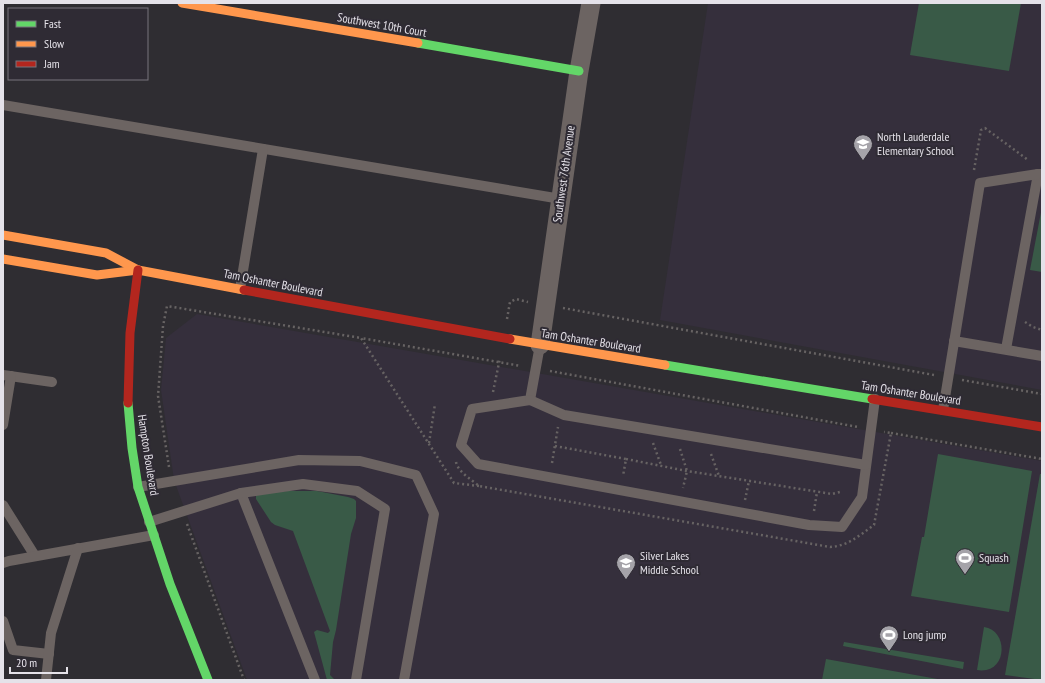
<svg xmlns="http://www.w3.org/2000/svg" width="1045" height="683" font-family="'PT Sans Narrow',sans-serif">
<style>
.built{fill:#352f3c}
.green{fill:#395a47}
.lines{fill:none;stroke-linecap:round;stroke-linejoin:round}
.path{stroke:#676363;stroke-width:2.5;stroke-dasharray:2 3;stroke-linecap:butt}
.lane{stroke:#6c6462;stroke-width:10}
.street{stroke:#6c6462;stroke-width:19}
.fast{stroke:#63d668;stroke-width:9}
.slow{stroke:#ff974d;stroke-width:9}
.jam{stroke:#b3261e;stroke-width:9}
.labels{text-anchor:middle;stroke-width:4;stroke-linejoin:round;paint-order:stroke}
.street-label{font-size:12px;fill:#e5e2e9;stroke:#2f2b34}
.poi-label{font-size:12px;fill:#e5e2e9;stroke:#2f2b34;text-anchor:start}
</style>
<rect width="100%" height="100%" fill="#2f2d32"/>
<!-- built -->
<g class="built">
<path d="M708,3h334v387l-382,-70z"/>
<path d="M197,314l845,147v219h-795l-73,-200 -13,-90 5,-52z"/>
</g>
<!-- green -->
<g class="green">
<path d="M919,3h102l-12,68 -99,-16z"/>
<path d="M1042,207v65l-12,-2z"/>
<path d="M938,454l94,17 -23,141 -98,-16 11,-59h2z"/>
<path d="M1040,474h2v206l-37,-5z"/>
<path d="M287,491h30l31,6 6,2 2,2v17l-5,16 -15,96 -3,12 -3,33 5,5h-8l-13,-48 3,-2 11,3 2,-2 -37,-100 -18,-6 -4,-3 -15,-23v-5z"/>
<path d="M984,627c25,3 24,48 -7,43z"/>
<path d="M844,642l120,20 -1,7 -120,-23z"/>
<path d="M826,659l117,21h-121z"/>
</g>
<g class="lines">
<!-- path -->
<g class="path">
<path d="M974,170l7,-40 4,-2 43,32"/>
<path d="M563,308l371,67"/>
<path d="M507,319l3,-17 6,-3 12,3"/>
<path d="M1025,322l8,5 9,3"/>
<path d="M550,371l308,56"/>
<path d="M962,380l80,14"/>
<path d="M493,392l7,-34"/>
<path d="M891,433l151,26"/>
<path d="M429,443l6,-39"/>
<path d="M653,443l8,22"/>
<path d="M555,446l71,13 -3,17"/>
<path d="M680,449l7,22 -4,17"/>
<path d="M711,454l8,22"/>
<path d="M626,459l61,12 145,23 8,-2"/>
<path d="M456,462c2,10 16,18 23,24l351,61c18,-1 30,-12 44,-22l17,-92 -7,-1"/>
<path d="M552,463l6,-36"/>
<path d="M169,467l-11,-71 5,-70 4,-20 194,32"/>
<path d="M479,486l-25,-3 -93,-145 160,28"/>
<path d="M745,500l4,-19"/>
<path d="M814,511l3,-19"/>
<path d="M187,524l57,156"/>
</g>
<!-- lane -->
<g class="lane">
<path d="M3,105l558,94"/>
<path d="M240,289l23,-140"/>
<path d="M954,341l88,15"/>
<path d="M540,345l-10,55 -58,9 -11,36 17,19 331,61 33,2 20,-30 13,-98"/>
<path d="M1006,349l32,-175h4"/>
<path d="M3,375l49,7"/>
<path d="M530,400l34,15 302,50"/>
<path d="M943,410l37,-227 58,-9"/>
<path d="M3,425l8,-49"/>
<path d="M138,487l161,-27 61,1 56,14 18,39 -30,166"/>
<path d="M241,493l74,187"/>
<path d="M3,505l32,51"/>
<path d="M149,522l92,-29 62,-9 54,7 28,18 -29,171"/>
<path d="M3,563l6,-2 145,-26"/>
<path d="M3,621l10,29 36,4"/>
<path d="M46,680l5,-47 27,-85"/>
</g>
<!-- street -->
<path class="street" d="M540,345l39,-274 12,-68"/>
<!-- fast -->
<g class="fast">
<path d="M418,43l161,28"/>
<path d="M665,365l207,34"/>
<path d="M128,403l4,45 6,39 32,97 38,96"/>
</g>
<!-- slow -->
<g class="slow">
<path d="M182,3l236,40"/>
<path d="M3,235l103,18 32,17"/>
<path d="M3,259l94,16 41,-5 106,20"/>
<path d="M510,339l155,26"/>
</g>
<!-- jam -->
<g class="jam">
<path d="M244,290l266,49"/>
<path d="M872,399l170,28"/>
<path d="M128,403l2,-70 8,-63"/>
</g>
</g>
<!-- icons -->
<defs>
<g id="school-pin" transform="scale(1)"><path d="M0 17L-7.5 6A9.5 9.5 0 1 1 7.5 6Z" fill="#a5a3a9" stroke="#2f2b34"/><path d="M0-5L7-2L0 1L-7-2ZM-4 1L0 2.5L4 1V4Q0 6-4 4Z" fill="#fff"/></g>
<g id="stadium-pin" transform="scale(1)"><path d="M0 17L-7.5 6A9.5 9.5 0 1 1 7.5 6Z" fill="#a5a3a9" stroke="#2f2b34"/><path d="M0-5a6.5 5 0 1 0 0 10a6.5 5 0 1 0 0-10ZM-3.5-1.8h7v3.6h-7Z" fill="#fff"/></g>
</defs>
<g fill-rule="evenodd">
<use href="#school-pin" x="863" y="144"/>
<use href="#stadium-pin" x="965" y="558"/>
<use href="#school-pin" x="626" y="563"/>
<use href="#stadium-pin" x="889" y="635"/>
</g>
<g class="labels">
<!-- street labels -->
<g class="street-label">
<text transform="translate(382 25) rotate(10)" y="4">Southwest 10th Court</text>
<text transform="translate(564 174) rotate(-82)" y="4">Southwest 76th Avenue</text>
<text transform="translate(273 283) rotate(11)" y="4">Tam Oshanter Boulevard</text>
<text transform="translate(591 341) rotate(9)" y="4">Tam Oshanter Boulevard</text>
<text transform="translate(911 393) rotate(9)" y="4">Tam Oshanter Boulevard</text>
<text transform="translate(148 455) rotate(81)" y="4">Hampton Boulevard</text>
</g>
<!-- poi labels -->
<g class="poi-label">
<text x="877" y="141">North Lauderdale<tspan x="877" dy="14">Elementary School</tspan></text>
<text x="640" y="560">Silver Lakes<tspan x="640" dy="14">Middle School</tspan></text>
<text x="979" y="562">Squash</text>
<text x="903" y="639">Long jump</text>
</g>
</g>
<!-- border -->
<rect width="1045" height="683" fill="none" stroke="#e5e2e9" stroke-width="8"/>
<!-- legend -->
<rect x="8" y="8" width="140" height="72" fill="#2f2b34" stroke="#78747c"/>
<rect x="16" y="21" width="20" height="6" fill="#63d668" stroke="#78747c"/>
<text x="44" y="28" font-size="12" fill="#e5e2e9">Fast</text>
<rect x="16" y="41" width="20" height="6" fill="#ff974d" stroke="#78747c"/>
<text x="44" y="48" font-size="12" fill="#e5e2e9">Slow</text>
<rect x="16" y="61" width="20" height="6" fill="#b3261e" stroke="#78747c"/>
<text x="44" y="68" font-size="12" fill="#e5e2e9">Jam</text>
<!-- scale -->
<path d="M10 667v6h57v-6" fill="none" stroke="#e5e2e9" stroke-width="2"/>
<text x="16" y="667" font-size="12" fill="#e5e2e9" stroke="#2f2b34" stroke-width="3" paint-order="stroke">20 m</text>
</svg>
